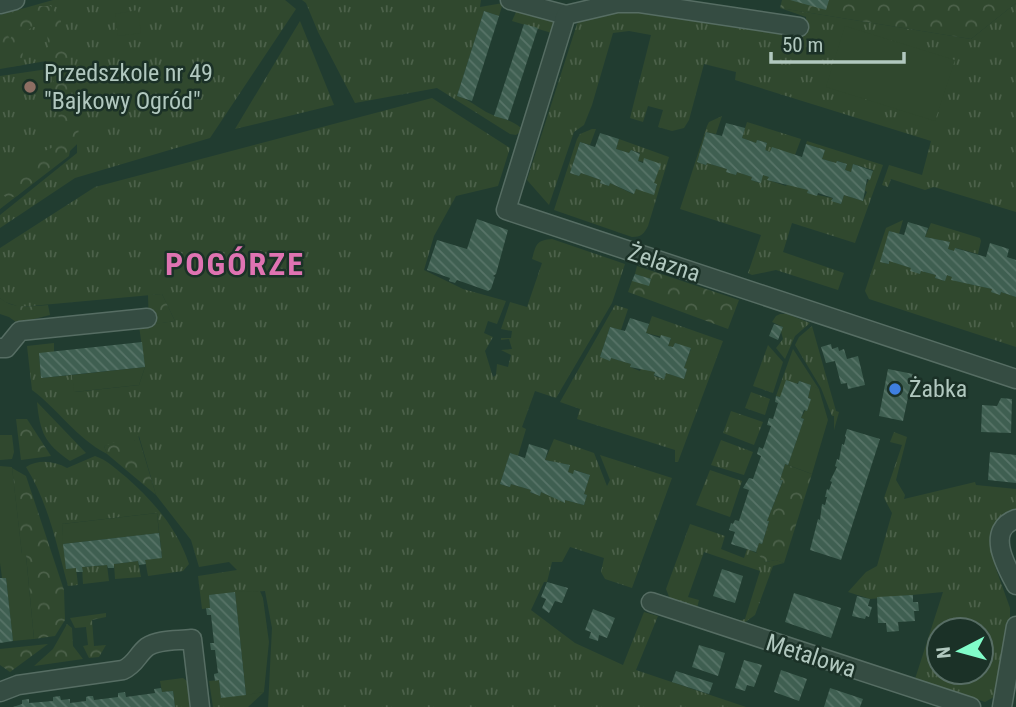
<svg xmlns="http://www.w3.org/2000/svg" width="1016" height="707" font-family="'Roboto Condensed',sans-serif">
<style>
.grass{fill:url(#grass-tufts);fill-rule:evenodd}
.forest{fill:url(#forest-crowns)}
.garden{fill:#30482e}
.building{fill:url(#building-back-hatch)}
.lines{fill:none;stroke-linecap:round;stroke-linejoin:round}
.minor-casing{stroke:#566d63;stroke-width:21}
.minor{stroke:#354c42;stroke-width:18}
.education-dot{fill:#8d6e63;stroke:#1b3127;stroke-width:2.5}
.shop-dot{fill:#3f7fe0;stroke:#1b3127;stroke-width:2.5}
.labels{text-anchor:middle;stroke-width:5;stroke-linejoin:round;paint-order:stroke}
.poi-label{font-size:24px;fill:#b1c8bf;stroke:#1b3127;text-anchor:start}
.street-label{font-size:24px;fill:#b1c8bf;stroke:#1b3127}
.district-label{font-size:32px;font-weight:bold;letter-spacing:2px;fill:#df73b2;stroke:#1b3127}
</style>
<defs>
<pattern id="grass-tufts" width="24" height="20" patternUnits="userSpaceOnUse" patternTransform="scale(1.75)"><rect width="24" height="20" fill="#30482e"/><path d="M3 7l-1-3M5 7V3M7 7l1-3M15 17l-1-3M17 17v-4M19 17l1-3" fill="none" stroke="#4c614a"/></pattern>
<pattern id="forest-crowns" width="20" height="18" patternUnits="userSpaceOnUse" patternTransform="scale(1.75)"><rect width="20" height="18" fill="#30482e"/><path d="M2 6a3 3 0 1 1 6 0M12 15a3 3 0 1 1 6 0" fill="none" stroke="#4c614a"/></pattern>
<pattern id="building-back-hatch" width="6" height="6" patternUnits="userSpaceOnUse" patternTransform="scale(1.75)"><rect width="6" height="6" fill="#3f5f51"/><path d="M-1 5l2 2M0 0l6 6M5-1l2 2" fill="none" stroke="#587468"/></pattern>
</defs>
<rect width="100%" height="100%" fill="#213c30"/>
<!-- grass -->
<g class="grass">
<path d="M53,0h232l11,9 -86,129 -135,40 -75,50v-13l77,-62v-9l-7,7 -1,5 -69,53v-133l48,-7 -2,-8 -46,8v-54z"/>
<path d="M302,0h179l-1,7 23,-4 -4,13 -15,-5 -27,85c11,3 16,8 26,14 12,8 27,8 38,18l-1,4 -4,3 -6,-1 -73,-46 -82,15 -37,-71 -12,-29z"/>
<path d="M1016,3v209l-82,-25 -9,3 -34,-11 -3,8 -6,-2 7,-20 33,10 9,-34 -196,-61 1,-8 -32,-8 -15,56 -5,8 -12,3 -14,-4 5,-17 -15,-4 -5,16 -13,-4 21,-83 -22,-4 -16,2 -21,72 -8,20 -10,7 -25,73 -22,-25 50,-156 4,-5 29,-11 51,4 144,23 1,-18 -26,-9 191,31z"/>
<path d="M522,10l27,7 6,5v12l-43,-13 4,-9z"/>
<path d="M300,21l34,84 -99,24z"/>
<path d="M432,98l78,50 -12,38 -42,10 -22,40 -10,34 39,19 43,12 -9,23 -9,-3 -4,12 9,4 -8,14 8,26 3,-2 1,-11 11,3 3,-12 -10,-5 11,-1 -3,-10 -8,1v-2h10l1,-7 -11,-2 9,-27 17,5 15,-44 -10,-4c4,-14 4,-19 20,-20l73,25 -13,39 -56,95 -21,-7 -13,36 4,2 -8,27 -8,-3 -10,31 9,3 2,-3 20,6v3l9,2 1,-3 23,10 1,-2 19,5 3,-10 -3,-1 6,-19 -15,-5 -2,4 -5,-2 2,-7 -25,-5 9,-21 40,14 13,33 3,-6 -10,-25 72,23 -40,110 -27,-9 -4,-7 3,-14 -34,-11 -8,15h-10l-5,20h-3l-13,28 44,33 48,22 21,-53 14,4 -22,54 110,37h-478l4,-79 -7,-37 -56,4 1,13 -8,1 -4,-33 39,-6 -8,-8 -30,5 -8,-27 -35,-45 -17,-59 -5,5 -30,5 3,8c-31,-16 -48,-44 -75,-64l-5,-44 27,-3v9l-15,2 2,24 31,-3 3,17 64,-7 6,-18 -6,-41 36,-5 -13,-27 -142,13 -15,-5 -5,-4v-50l95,-61z"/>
<path d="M722,116l-6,18 -10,-2 -9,30 9,3 1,-2 20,6v3l9,3 1,-3 15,5 -1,3 9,3 3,-8 6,2 -1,3 18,6 2,-3 20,7v3l24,5v3l9,3 3,-9 19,6 4,-9 -3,-2 9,-20 -20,-6 -2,8 -6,-2 2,-6 -9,-3 -2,2 -14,-4 3,-9 -19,-6 1,-3 76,24 -28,78 -63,-20 -9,29 61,21 -6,17 -62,-20 -24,5 -4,-2 13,-38 -81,-26 27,-83 2,-4z"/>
<path d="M747,122l54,17 -6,16 -23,-7 -2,4 -5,-2 2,-7 -9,-3 -2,3 -14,-5z"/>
<path d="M592,129h4l-6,16 -10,-3 -10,31 9,3 2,-3 20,7 -1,3 9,3 1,-3 23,11 3,-5 18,5 3,-9 -3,-2 6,-19 -22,-3 2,-8 -9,-3 -2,3 -13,-4 3,-10 50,18 -21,69c-4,8 -7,11 -16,11l-78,-27 23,-71 3,-5z"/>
<path d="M903,220l-4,14 -10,-3 -8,31 7,2 2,-3 21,7v3h10l15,4 -1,3 9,3 3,-6 5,2v3l40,9 8,6 1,-3 15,5v50l-147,-48 -4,-8 21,-63z"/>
<path d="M931,223l49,15 1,3 -3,13 -22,-6 -2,3 -6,-2 1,-7 -24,-5z"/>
<path d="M615,305l13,4 -7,21 -11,-3 -10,30 10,3 1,-2 20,6 -1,3 10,4 1,-3 14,4 -1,4 10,3 2,-6 18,6 3,-10 -3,-1 7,-19 -16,-6 -2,4 -5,-1 3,-7 -25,-6 6,-17 71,25 -45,121h-3v-12l-98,-31 3,-10 -20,-7z"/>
<path d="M780,314h7l23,9 -15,13 -10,23 -9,-11 7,-9 -2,-8 2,-4 -11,-5 4,-6z"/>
<path d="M812,326l24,85 3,1 -5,18v-14h-2l-11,-28 -26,-43 4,-8z"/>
<path d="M768,345l15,17 -10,31 -20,-7z"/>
<path d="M793,349l26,40 -19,-8 -20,16 -4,-1z"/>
<path d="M751,392l19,7 -5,16 -20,-7z"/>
<path d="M37,402l49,51 -16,8c-26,-18 -30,-29 -33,-59z"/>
<path d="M731,411l32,11 -9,23 -31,-12z"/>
<path d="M894,432l13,5 -11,43 9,15 -1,4 71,-17 1,3 40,4v22l-22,36 1,19 15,42v29l-9,49 -7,11 -9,5 -70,-23 28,-87 -73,7 -22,-7 18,-20 11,-6 15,-53 -8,-15 18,-53 -12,-3zM939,630h42v42h-42z"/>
<path d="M0,435h12l2,17 -2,7 -12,1z"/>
<path d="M721,440l32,12 -9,23 -33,-10z"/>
<path d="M95,456c12,4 21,13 31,21 28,25 51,51 63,87l-6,7 -35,5 -3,-16 17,-3 -5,-44 -95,11 4,44h10l2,17 -10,1c-11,-40 -20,-84 -42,-119 13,-8 28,-6 41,1z"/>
<path d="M710,470l32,11 -12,36 -34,-12z"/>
<path d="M690,524l35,12 -4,13 23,9 3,-9 12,5 6,8 11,-2 8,3 -11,3 -18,49 -11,8h-8l-66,-24 -4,-10zM704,552l56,19 -15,48 -6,2 -42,-13 2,-8 -11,-3z"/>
<path d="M138,561l3,16 -26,2 -1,-15z"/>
<path d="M107,565l2,16 -26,3 -1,-17z"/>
<path d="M183,678l4,3 3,26h-15l-2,-16 -11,1 -2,-11z"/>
<path d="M219,680l2,17 43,-5 -16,15h-35l-4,-26z"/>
</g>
<!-- forest -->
<g class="forest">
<path d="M782,0h234v3l-45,36 -191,-31z"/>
<path d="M37,6h14l10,15 1,25 5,6 4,18 -1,24 9,25 -1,24 -9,8 -52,45 -10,2 -7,-5v-15l9,-1 16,-17 35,-16 -1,-25 -13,-91 -14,-1 -10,8 1,30 -14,2 -3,-4v-10h-6v-31l10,17 2,-3 -3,-15 4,-8z"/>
<path d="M637,266l102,34 -11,29 -100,-37 4,-11 19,-2 -16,-5z"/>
<path d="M162,294l13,27 -26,4 -1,-30z"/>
<path d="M0,298c14,12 31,8 48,7l2,10 -16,4v7l-11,1 -14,-10 -9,-3z"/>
<path d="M16,419h11l24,37 -30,4z"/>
<path d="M138,435l18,60 -49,-41 -3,-8 20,-7 10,2z"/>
<path d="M785,464l27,10 -28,89 -8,-3 -11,2 -9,-10 3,-9 3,1 7,-22 -2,-1 16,-40 -3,-1z"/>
<path d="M12,468l14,8 38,114 1,30 -10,16 -21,3 -8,-84h-4z"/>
<path d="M106,613v4l-14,3 2,26 12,-1 -7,12 -10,1 -6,-12 5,-1 -2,-18 -11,1 -5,-10z"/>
<path d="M67,624l5,4 1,18 10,13 -49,7 19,-17z"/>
<path d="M48,644l-38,28 -10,-7v-16z"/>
</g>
<!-- garden -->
<g class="garden">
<path d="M138,10l3,23 -23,3 -3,-22z"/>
<path d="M845,26l110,34 -20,61 -109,-34z"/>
<path d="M145,367l-6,18 -65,7 -2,-17z"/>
<path d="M811,385l8,4 9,31 -16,54 -24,-9 16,-46 -3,-1 10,-19 -3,-1z"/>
<path d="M0,466l12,1 10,87 4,1 8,84 -21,2 -7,-63h-4l-2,-15z"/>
<path d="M157,513l2,20 -96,11 -1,-20z"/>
<path d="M260,591l3,7 6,44 -5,50 -18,3 -11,-103z"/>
</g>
<!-- building -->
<g class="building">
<path d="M790,0h39l-3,10z"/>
<path d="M484,11l15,5 -27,85 -15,-5z"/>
<path d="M524,24l14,4 -30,92 -14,-4z"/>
<path d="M726,123l19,5 -3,10 14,5 1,-3 10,3 -2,7 5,2 2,-5 30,10 4,-13 19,6 -3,9 14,4 1,-2 10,3 -2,6 6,2 2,-8 20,7 -3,9 -3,-1 -4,22 -19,-6 -3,9 -10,-3 2,-3 -15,-5 -1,3 -10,-3 1,-3 -41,-10 2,-3 -6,-2 -2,8 -10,-3 1,-3 -15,-5 -1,3 -10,-3 1,-3 -20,-6 -1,2 -9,-3 9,-30 16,4z"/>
<path d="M600,133l19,6 -3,10 13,4 2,-3 9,4 -2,7 5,2 1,-5 17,6 -7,19 3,1 -3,11 -18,-6 -2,5 -24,-11 -1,3 -9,-3 1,-3 -20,-7 -2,3 -9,-3 10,-31 15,5z"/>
<path d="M477,219l31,11 -12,44 -3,2 2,1 -4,12 -3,2 -31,-11 -2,3 -6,-2 1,-3 -23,-8 10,-30 30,9z"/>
<path d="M908,222l20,6 -3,9 25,5 -2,7 6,2 1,-3 31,9 4,-14 19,6 -2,8 9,3v37l-15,-5 -1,3 -9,-3 1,-3 -41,-9 1,-3 -5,-2 -2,6 -10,-3 1,-3 -15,-4 -1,3 -10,-3 1,-3 -22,-7v3l-9,-2 9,-31 15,4z"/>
<path d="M635,274l16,5 -2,7 -17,-5z"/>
<path d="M630,318l19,6 -3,9 14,5 1,-3 10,3 -3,8 5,1 2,-4 16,5 -7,20 3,1 -3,10 -18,-6 -2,6 -10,-4 1,-3 -25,-5 1,-3 -20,-6 -1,3 -10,-4 10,-30 15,4z"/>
<path d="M774,324l9,3 -5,13 -9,-4z"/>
<path d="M142,342l3,25 -104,11 -2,-25z"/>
<path d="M831,344l1,5 6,-2 1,4 5,-2 3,10 11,-3 7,29 -17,4 -1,-6 -6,1 -6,-23 -9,2 -5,-16z"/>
<path d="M888,369l25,5 -10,47 -24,-5z"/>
<path d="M786,380l12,4 1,-3 12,4 -3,13 3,1 -4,12 -3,-1 -3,8 3,1 -16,46 -3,-1 -5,16h3l-16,41h2l-7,23 -3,-1 -3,9 -25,-8 4,-12 -6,-2 2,-7 2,1 2,-4 4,1 10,-31 -6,-2 6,-10 4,1 8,-23 -4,-2 2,-7 4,2 8,-23 -4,-1 2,-7 4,1 5,-16 -3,-1 1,-6 4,1z"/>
<path d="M1001,398l11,1 -1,34 -30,-1 1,-27 15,1z"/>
<path d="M847,429l33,10 -39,121 -31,-10 8,-31 2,1 2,-16 3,1 2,-8h-2l2,-8 2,1 3,-8 -2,-1 7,-14 -2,-1 2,-7 2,1 3,-16 2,1 2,-8 -1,-1z"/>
<path d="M529,444l19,6 -3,10 25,5 -2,7 5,2 1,-4 16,5 -6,19 3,1 -3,10 -19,-5v3l-24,-11 -1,4 -10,-4 1,-2 -20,-6 -1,3 -10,-3 10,-31 15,5z"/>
<path d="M990,452l26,3v28l-28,-3z"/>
<path d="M159,533l3,25 -17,2 1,4 -7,1 -1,-4 -24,3v4h-6l-1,-3 -25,2 1,5h-7v-4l-10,1 -3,-25z"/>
<path d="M722,569l21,7 -8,27 -22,-7z"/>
<path d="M0,578h6l7,63 -13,2z"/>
<path d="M547,582l21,6 -6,15 -7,-2 -6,12 -7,-5 4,-9 -5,-2z"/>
<path d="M235,592l11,103 -25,3 -2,-18 -4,1 -1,-7 4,-1 -3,-23h-4l-1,-7h4l-3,-28h-4l-1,-7h4l-1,-13z"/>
<path d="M794,593l47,15 -10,30 -46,-16z"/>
<path d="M913,595v7h5l1,9h-5l1,10 -17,1 1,9 -12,1 -1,-9h-8l-1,-26z"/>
<path d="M857,596l13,3 -2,7 4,1 -3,10 -3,-1 -1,3 -13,-3z"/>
<path d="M593,609l22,9 -8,20 -8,-3 -1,6 -9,-3 2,-6 -6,-2z"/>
<path d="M699,645l26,8 -7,23 -26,-9z"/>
<path d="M744,660l18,5 -8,22 -7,-2 -2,6 -10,-3z"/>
<path d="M781,670l26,9 -8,22 -25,-9z"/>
<path d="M676,671l37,12 -4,11 -37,-12z"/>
<path d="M161,688l1,4 11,-1 2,16h-162l9,-3v-4l7,-1v4l24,-2v-4l7,-1 1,4 9,-1v4l16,-2v-4l3,-1h4l1,4 24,-3v-4l7,-1 1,5 29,-4 -1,-4z"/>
<path d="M830,688l33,11 -3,8h-36z"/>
</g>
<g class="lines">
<!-- minor casing -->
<g class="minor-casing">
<g id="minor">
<path d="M510,0l56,15"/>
<path d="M0,4l15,-4"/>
<path d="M799,27l-159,-24h-23l-51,12 -60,195 510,169"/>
<path d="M0,348h6l14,-17 127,-13"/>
<path d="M1016,519c-31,11 -10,47 0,66"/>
<path d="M651,602l320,105"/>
<path d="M0,692l18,-7 105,-15c13,-6 14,-15 24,-23 12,-8 31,-6 45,-8l8,68"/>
<path d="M1002,707l14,-81"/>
</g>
</g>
<!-- minor -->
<use href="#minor" class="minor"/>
</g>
<!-- markers -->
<circle class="education-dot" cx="30" cy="87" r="7"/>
<circle class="shop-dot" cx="895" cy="389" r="7"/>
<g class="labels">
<!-- poi labels -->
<g class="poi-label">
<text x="44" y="81">Przedszkole nr 49<tspan x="44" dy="28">"Bajkowy Ogród"</tspan></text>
<text x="909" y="397">Żabka</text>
</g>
<!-- street labels -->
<g class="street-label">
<text transform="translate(664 263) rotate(18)" y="8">Żelazna</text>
<text transform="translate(811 656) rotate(18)" y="8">Metalowa</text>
</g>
<!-- district labels -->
<g class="district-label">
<text x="235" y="275">POGÓRZE</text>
</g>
</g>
<!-- north arrow -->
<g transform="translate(960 651) rotate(264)"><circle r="33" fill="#1b3127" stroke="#576d64" stroke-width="2"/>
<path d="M0-5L12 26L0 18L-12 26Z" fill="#81fdca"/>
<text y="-10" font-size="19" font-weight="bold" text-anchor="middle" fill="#b1c8bf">N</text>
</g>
<!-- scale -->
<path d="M771 52v10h133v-10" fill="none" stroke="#b1c8bf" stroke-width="3.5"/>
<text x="782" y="52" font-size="21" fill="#b1c8bf" stroke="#1b3127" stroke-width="5" paint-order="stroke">50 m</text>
</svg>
